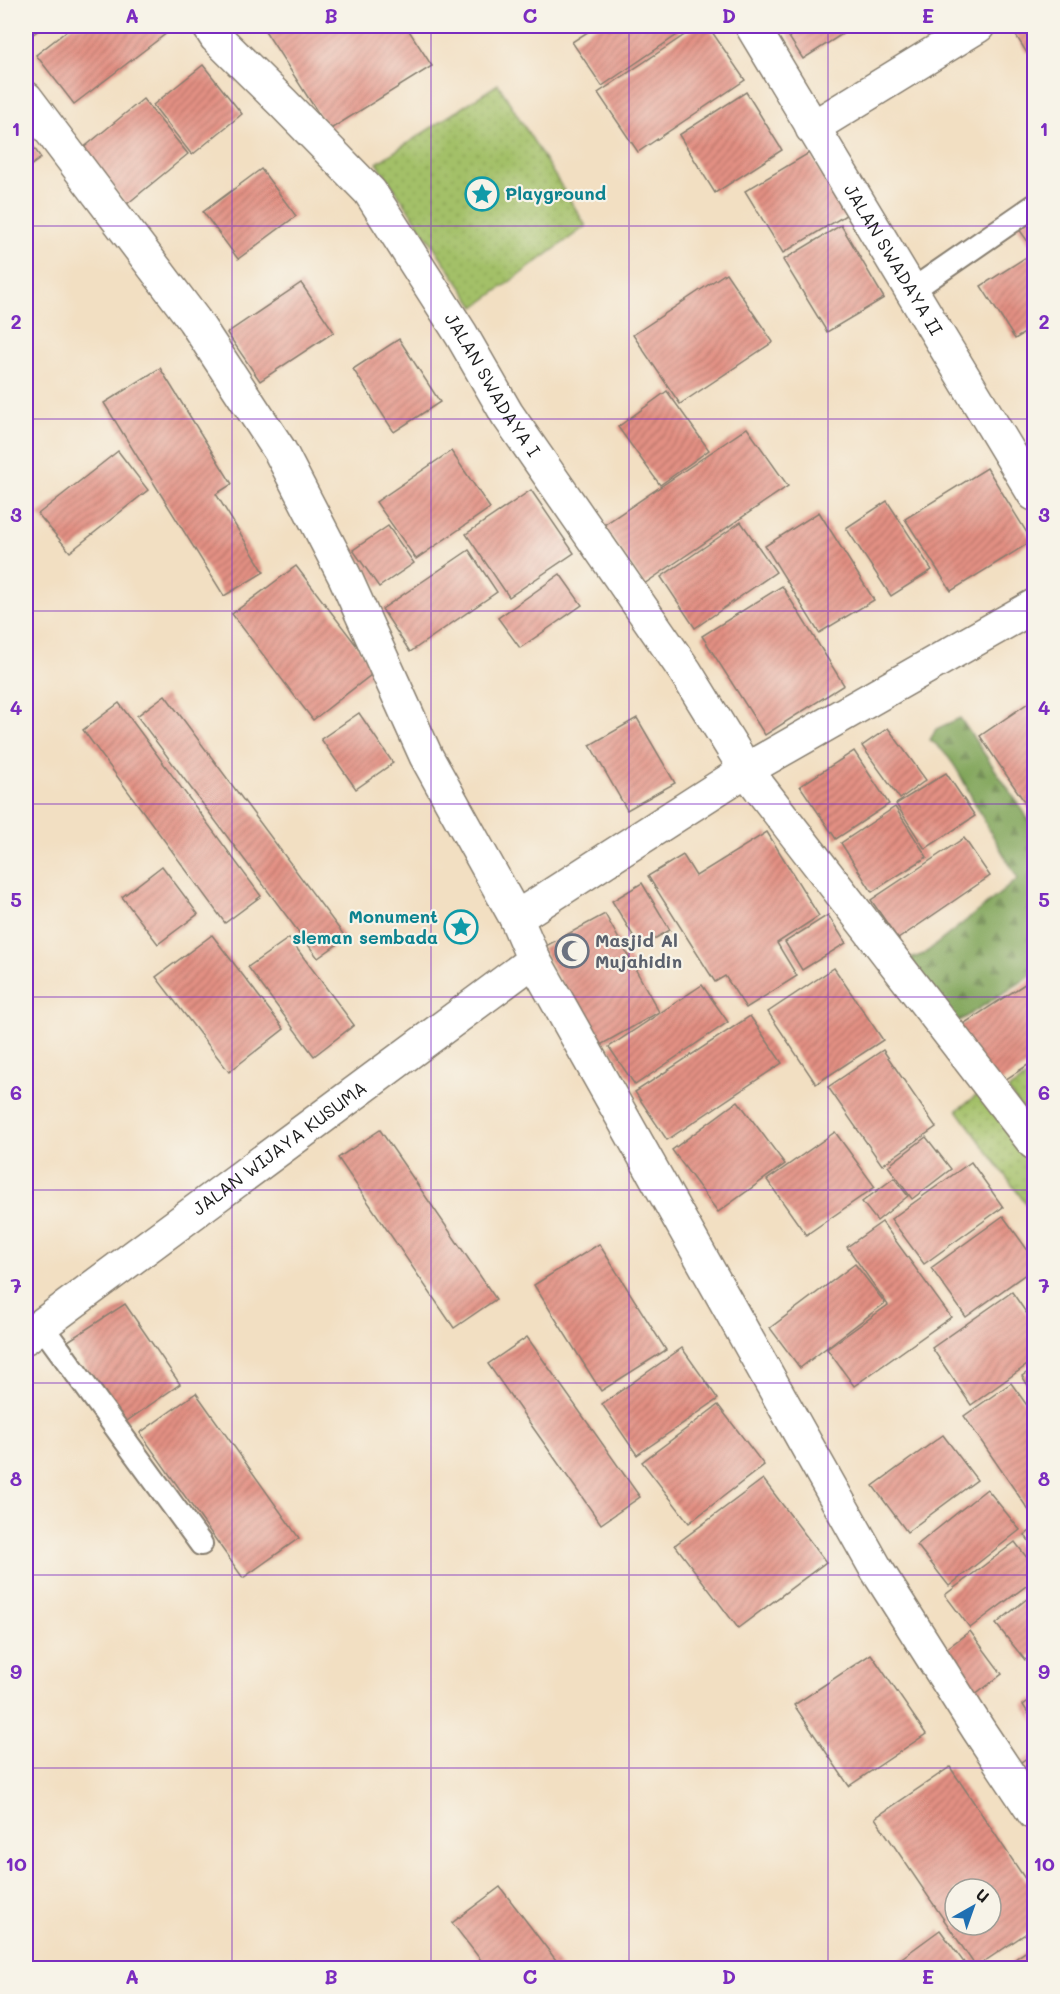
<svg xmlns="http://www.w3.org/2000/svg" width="1060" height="1994" font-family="Mali,sans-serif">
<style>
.forest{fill:url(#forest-firs);stroke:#4f613c;stroke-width:1.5}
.park{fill:url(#park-dots);stroke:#606e42;stroke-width:1.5}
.building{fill:url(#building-hatch);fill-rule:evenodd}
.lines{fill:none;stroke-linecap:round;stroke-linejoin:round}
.lane-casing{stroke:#877e6f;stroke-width:26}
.street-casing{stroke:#877e6f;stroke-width:36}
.secondary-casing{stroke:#877e6f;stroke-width:36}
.lane{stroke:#fff;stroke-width:22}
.street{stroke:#fff;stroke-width:33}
.secondary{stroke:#fff;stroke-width:33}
.grid{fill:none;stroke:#7b2cbf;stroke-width:1.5;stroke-opacity:0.55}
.labels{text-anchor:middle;stroke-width:4.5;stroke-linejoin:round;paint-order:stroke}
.culture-label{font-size:18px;font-weight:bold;fill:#0d838f;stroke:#f7f3e8;text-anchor:start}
.street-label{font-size:18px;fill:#1c1c1c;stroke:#f7f3e8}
.worship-label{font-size:18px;font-weight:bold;fill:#5b616d;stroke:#f7f3e8;text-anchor:start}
.neatline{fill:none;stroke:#7b2cbf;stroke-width:2}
.grid-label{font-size:20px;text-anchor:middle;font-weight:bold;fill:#7b2cbf}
</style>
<defs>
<pattern id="forest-firs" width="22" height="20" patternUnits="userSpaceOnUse" patternTransform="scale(1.5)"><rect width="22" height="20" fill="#82a65c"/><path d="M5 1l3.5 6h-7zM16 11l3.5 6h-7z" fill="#6a864b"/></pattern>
<pattern id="park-dots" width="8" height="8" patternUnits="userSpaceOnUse" patternTransform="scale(1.5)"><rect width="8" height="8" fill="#a3c067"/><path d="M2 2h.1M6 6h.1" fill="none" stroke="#8ca459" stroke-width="1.8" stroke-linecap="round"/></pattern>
<pattern id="building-hatch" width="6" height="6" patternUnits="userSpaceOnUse" patternTransform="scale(1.5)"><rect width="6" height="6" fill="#e39083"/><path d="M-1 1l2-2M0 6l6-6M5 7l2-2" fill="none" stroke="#b7756a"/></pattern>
</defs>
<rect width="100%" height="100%" fill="#f7f3e8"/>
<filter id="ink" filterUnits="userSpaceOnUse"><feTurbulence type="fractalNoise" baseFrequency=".0167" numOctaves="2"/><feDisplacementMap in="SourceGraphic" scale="12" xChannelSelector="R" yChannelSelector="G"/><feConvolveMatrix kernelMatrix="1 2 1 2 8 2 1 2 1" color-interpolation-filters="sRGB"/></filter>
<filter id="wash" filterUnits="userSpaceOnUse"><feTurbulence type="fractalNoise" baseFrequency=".008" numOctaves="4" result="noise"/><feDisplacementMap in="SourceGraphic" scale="24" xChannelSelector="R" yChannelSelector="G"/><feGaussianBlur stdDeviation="1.35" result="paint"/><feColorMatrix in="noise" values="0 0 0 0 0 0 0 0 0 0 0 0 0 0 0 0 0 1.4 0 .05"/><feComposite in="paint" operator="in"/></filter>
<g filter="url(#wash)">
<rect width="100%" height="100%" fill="#f2dfc2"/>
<!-- forest -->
<path class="forest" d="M960,718l64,94 10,18v144l-78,49 -46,-64 14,-5 94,-75c-12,-21 -25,-42 -37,-64 -16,-28 -24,-56 -51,-75l6,-11z"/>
<!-- park -->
<g class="park">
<path d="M498,84l88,142 -111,81 -98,-144z"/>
<path d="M1034,1072v55l-26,-37z"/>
<path d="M988,1087l46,64v64l-77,-105z"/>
</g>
<g id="blocks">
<!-- building -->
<g class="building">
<path d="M26,26h19l-18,12z"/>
<path d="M73,26h103l-102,78 -38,-49z"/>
<path d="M262,26h144l26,40 -103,64z"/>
<path d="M597,26h78l5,7 -78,53 -30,-44z"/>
<path d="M698,26h10l37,54 -107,72 -40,-59z"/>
<path d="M782,26h73l-52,33z"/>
<path d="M1010,26h24v23l-7,4z"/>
<path d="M203,65l39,49 -50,41 -39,-50z"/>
<path d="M746,92l36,58 -67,43 -36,-58z"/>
<path d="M143,99l45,55 -61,50 -45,-55z"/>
<path d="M26,136l15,22 -15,11z"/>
<path d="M809,153l37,62 -63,38 -38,-62z"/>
<path d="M261,169l35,47 -58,43 -35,-47z"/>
<path d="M1034,213v37l-18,-25z"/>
<path d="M841,225l43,73 -57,34 -44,-72z"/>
<path d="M1034,252v75l-19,12 -34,-53z"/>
<path d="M726,273l47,69 -93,62 -47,-69z"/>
<path d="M301,283l33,49 -74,49 -33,-48z"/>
<path d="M399,339l41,63 -46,30 -41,-63z"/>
<path d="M160,368l72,116 -16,10 48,78 -40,24 -120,-193z"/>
<path d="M667,391l42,59 -49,35 -42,-58z"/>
<path d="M747,428l41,58 -144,98 -40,-59z"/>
<path d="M118,451l30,39 -78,62 -32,-38z"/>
<path d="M451,451l39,57 -74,51 -40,-57z"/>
<path d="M987,468l45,73 -81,50 -46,-72z"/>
<path d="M531,490l43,63 -65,44 -43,-63z"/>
<path d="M887,501l45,69 -41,26 -45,-68z"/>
<path d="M819,512l55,88 -55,33 -54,-87z"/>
<path d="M741,522l35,50 -81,56 -34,-51z"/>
<path d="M388,526l26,37 -35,24 -26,-37z"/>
<path d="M469,550l28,42 -87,60 -28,-43z"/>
<path d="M296,566l80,105 -63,49 -81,-106z"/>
<path d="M560,574l22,31 -62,43 -22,-30z"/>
<path d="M782,586l62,99 -79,50 -63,-99z"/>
<path d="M165,695l181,243 -28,20 -181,-242z"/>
<path d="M1034,699v112l-2,2 -52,-77z"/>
<path d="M119,703l142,193 -36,27 -142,-193z"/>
<path d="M359,713l34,50 -37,26 -35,-50z"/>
<path d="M637,718l38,65 -48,27 -37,-65z"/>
<path d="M888,728l38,52 -26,19 -38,-53z"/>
<path d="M854,751l35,53 -53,35 -36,-53z"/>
<path d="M946,773l29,43 -50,33 -29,-45z"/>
<path d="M895,807l32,50 -55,35 -31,-49z"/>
<path d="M767,832l52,84 -42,27 20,33 -51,32 -21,-32 -10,6 -67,-106 35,-21 13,21z"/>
<path d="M964,838l26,38 -92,63 -27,-39z"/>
<path d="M162,866l36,48 -40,30 -36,-47z"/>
<path d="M642,883l28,47 -30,17 -28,-46z"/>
<path d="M605,914l54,98 -62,35 -55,-99z"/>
<path d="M828,915l18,28 -44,27 -17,-28z"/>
<path d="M212,935l72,94 -55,43 -73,-95z"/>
<path d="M289,938l65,87 -40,31 -66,-89z"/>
<path d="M834,968l49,72 -67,44 -48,-72z"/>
<path d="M1034,978v83l-40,26 -37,-59z"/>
<path d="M702,985l26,37 -93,63 -26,-38z"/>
<path d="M750,1016l32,47 -115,77 -32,-48z"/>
<path d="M883,1050l53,77 -54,38 -54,-78z"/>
<path d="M738,1101l47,63 -67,48 -46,-62z"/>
<path d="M380,1130l116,169 -42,29 -116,-170z"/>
<path d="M835,1132l40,55 -69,48 -39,-55z"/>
<path d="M926,1137l25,32 -39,30 -24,-33z"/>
<path d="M971,1162l32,45 -79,57 -33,-45z"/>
<path d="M894,1178l14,18 -31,25 -15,-19z"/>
<path d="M1003,1216l31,43v9l-68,49 -35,-49z"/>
<path d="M882,1222l69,95 -97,69 -27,-37 61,-44 -41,-58z"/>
<path d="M599,1244l67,106 -65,41 -67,-106z"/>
<path d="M855,1264l30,39 -85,65 -30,-40z"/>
<path d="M1012,1292l22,32v36l-63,45 -39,-57z"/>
<path d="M125,1304l55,80 -56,39 -56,-82z"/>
<path d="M527,1337l113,160 -39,27 -113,-160z"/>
<path d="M682,1348l36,51 -81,56 -35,-51z"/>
<path d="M1034,1368v27l-12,-19z"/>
<path d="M1011,1383l23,32v103l-70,-102z"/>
<path d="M196,1393l103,145 -56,40 -103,-145z"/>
<path d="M718,1405l46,60 -75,58 -47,-61z"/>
<path d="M943,1435l34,45 -70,52 -34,-46z"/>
<path d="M763,1479l63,83 -88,66 -63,-83z"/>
<path d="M987,1489l33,41 -71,56 -32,-41z"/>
<path d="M1034,1528v21l-9,-14z"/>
<path d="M1015,1542l19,25v13l-64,48 -25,-33z"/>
<path d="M1034,1593v60l-9,7 -29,-36z"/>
<path d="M970,1631l32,43 -32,25 -33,-43z"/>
<path d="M871,1654l55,80 -77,52 -55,-81z"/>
<path d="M1034,1697v25l-11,-17z"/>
<path d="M1034,1753v38l-17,-26z"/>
<path d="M950,1767l84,125v36l-58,39 -101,-149zM955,1889h36v36h-36z"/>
<path d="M500,1887l62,81h-75l-35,-45z"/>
<path d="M940,1930l28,38h-80z"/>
<path d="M1034,1946v22h-32z"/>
</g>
</g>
</g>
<g filter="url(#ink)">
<use href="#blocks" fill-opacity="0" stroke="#877e6f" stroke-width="1.5"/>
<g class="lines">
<!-- lane casing -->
<g class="lane-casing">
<g id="lane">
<path d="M911,291l123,-85"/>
<path d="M41,1325l160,219"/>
</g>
</g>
<!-- street casing -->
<g class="street-casing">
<g id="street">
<path id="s1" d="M209,26l7,11 66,65 88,90 91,142 46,80 178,257 61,99 288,373"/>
<path id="s2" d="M752,26l282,468"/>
<path d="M812,128l166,-102"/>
<path d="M516,918l230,-148 288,-164"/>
<path id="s3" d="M26,1337l508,-377"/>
</g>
</g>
<!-- secondary casing -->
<g class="secondary-casing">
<path id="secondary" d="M26,98l168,222 86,131 65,126 81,179 90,162 18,42 341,607 103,162 56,84"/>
</g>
<!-- lane -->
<use href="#lane" class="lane"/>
<!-- street -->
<use href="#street" class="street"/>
<!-- secondary -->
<use href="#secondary" class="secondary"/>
</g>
</g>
<!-- grid -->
<path class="grid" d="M232,26v1942M431,26v1942M629,26v1942M828,26v1942M26,226h1008M26,419h1008M26,611h1008M26,804h1008M26,997h1008M26,1190h1008M26,1383h1008M26,1575h1008M26,1768h1008"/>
<!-- icons -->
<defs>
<g id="sight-ring" transform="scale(1.725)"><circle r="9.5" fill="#f7f3e8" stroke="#0f9aa8" stroke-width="1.5"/><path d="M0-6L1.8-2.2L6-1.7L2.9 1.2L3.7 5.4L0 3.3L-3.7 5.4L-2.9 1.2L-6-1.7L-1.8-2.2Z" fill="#0f9aa8"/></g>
<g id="mosque-ring" transform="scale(1.725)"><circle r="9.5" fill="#f7f3e8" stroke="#6b7280" stroke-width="1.5"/><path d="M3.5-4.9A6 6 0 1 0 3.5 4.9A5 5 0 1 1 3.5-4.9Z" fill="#6b7280"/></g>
</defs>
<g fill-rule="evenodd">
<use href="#sight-ring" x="482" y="194"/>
<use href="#sight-ring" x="461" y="927"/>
<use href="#mosque-ring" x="572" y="951"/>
</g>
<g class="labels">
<!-- culture labels -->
<g class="culture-label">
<text x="505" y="200">Playground</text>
<text x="438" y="923" text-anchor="end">Monument<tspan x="438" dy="21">sleman sembada</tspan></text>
</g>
<!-- street labels -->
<g class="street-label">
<text dy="6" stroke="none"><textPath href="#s2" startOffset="273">JALAN SWADAYA II</textPath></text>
<text dy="6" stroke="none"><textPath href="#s1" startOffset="460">JALAN SWADAYA I</textPath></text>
<text dy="6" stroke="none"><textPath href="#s3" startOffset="316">JALAN WIJAYA KUSUMA</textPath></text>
</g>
<!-- worship labels -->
<g class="worship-label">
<text x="595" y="947">Masjid Al<tspan x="595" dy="21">Mujahidin</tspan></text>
</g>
</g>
<!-- margin -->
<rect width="1060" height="1994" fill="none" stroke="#f7f3e8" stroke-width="66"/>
<!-- north arrow -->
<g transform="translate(973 1907) rotate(40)"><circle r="28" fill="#f7f3e8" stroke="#9f9d96" stroke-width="1.5"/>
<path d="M0-4.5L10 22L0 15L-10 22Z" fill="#1f6fb2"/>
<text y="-9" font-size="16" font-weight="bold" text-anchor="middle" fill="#1c1c1c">U</text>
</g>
<rect x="33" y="33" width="994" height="1928" class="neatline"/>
<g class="grid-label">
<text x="132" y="23">A</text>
<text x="331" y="23">B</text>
<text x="530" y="23">C</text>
<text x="729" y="23">D</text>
<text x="928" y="23">E</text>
<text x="16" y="136">1</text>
<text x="1044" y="136">1</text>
<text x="16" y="329">2</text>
<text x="1044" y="329">2</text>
<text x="16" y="522">3</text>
<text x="1044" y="522">3</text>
<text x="16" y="715">4</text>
<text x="1044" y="715">4</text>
<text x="16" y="907">5</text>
<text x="1044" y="907">5</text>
<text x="16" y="1100">6</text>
<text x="1044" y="1100">6</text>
<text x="16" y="1293">7</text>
<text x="1044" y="1293">7</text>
<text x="16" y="1486">8</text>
<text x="1044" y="1486">8</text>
<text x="16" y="1679">9</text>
<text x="1044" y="1679">9</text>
<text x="16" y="1871">10</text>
<text x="1044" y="1871">10</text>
<text x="132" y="1984">A</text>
<text x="331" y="1984">B</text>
<text x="530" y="1984">C</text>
<text x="729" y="1984">D</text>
<text x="928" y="1984">E</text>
</g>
</svg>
